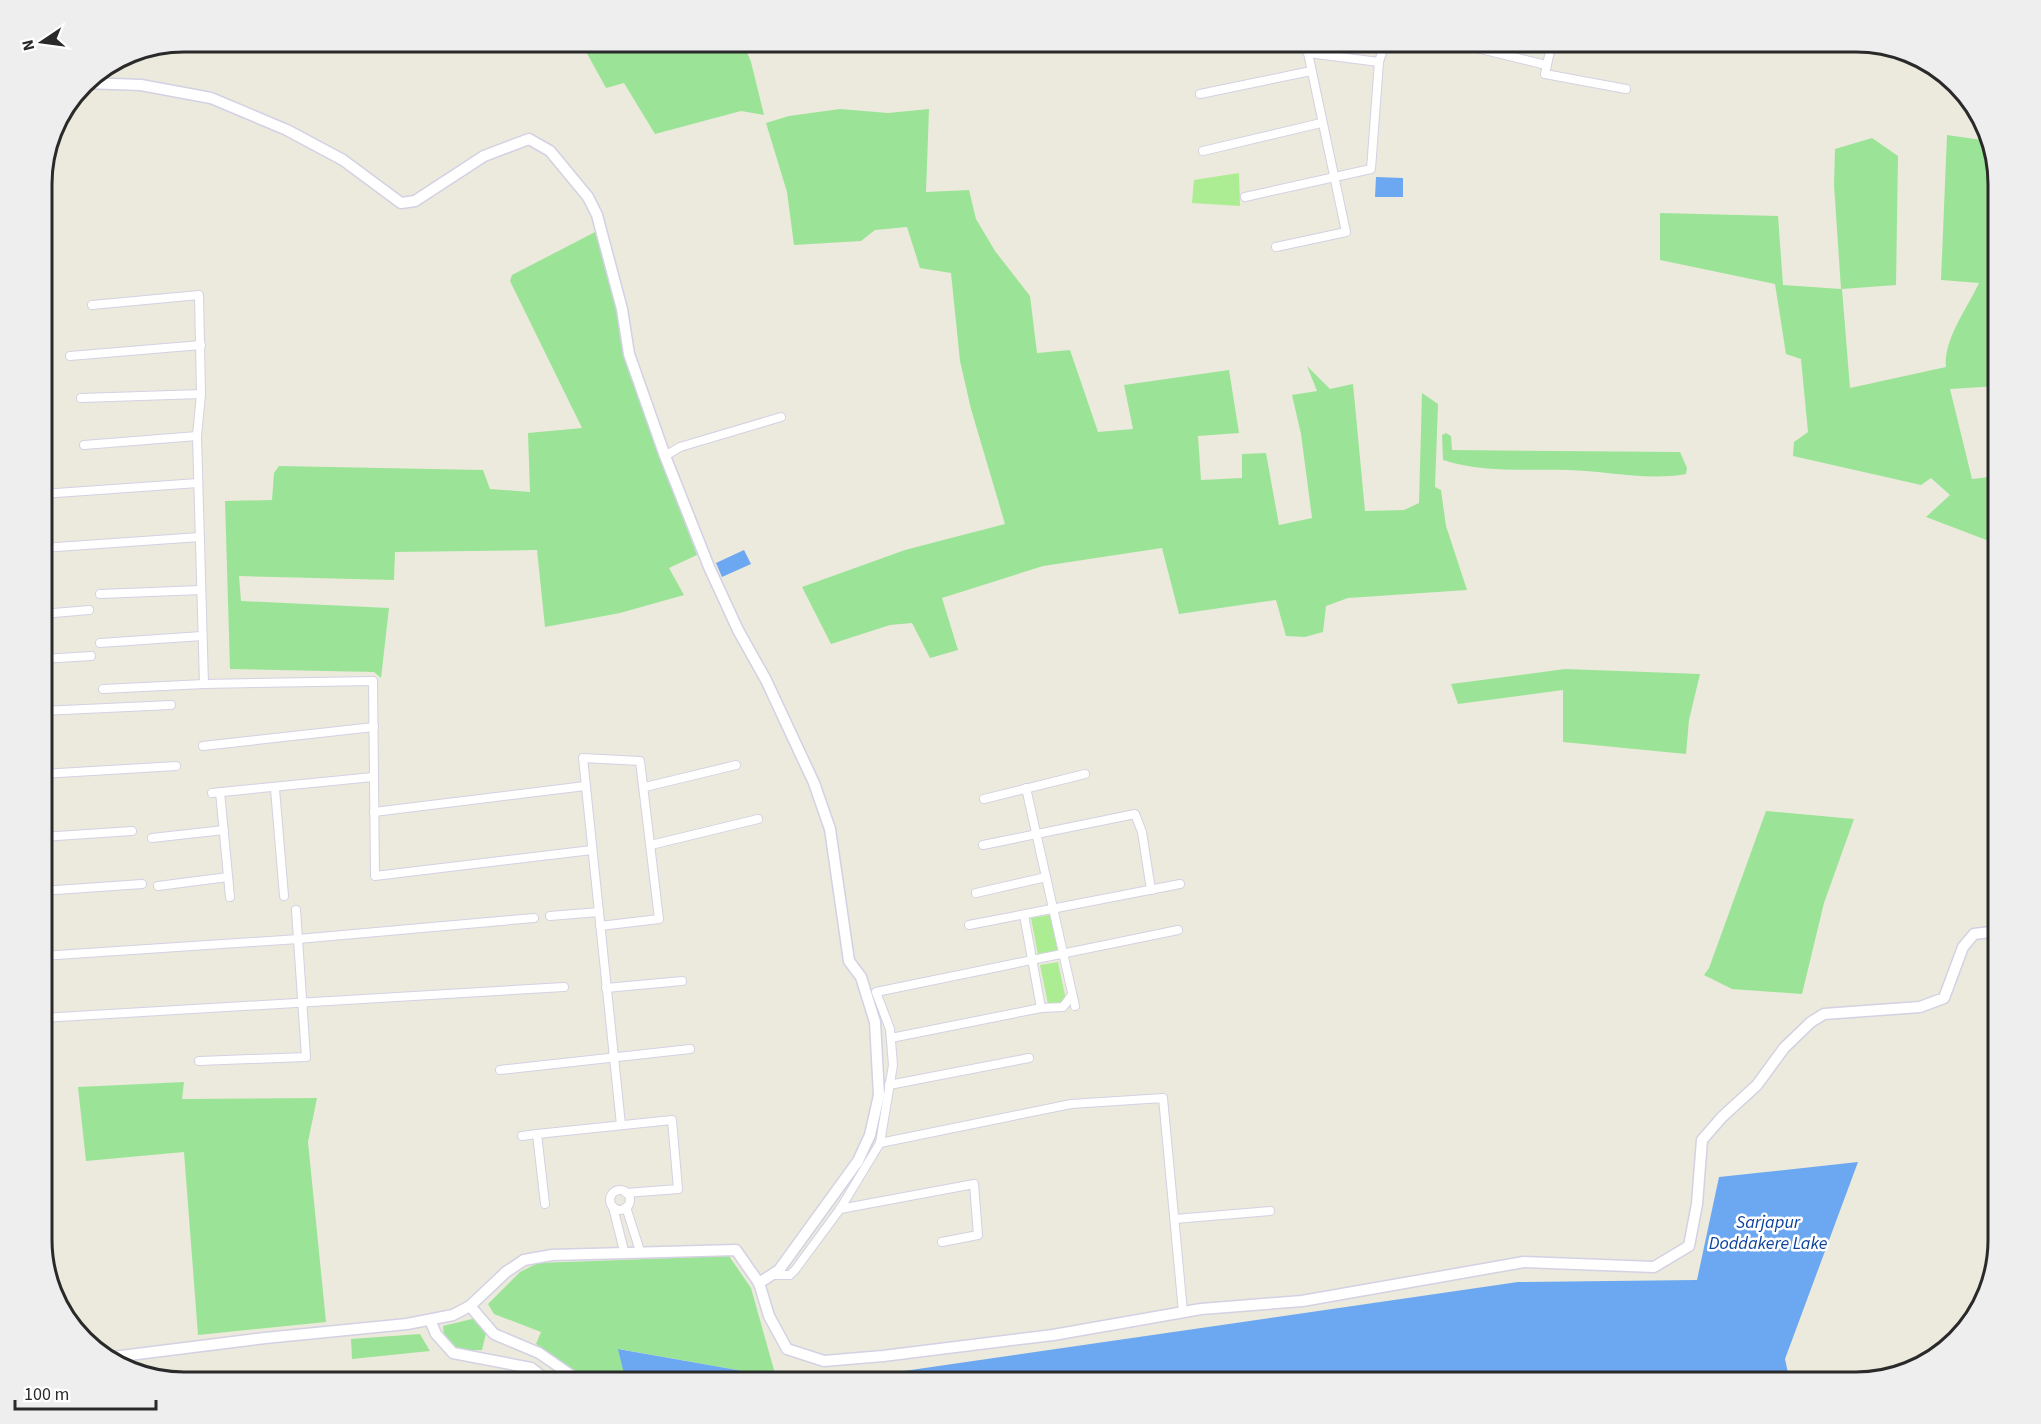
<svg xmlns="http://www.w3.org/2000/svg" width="2041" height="1424" font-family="'Source Sans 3',sans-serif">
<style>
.green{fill:#9be497}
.pitch{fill:#acec92}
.water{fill:#6ca8f1}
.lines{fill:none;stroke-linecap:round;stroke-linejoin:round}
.street-casing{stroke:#d3d1e3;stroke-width:10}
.secondary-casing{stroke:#d3d1e3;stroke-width:13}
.street{stroke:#fff;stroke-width:8}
.secondary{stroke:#fff;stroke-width:10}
.labels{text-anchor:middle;stroke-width:5;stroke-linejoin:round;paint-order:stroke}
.water-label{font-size:18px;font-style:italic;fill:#0b419d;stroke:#fff}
.rim{fill:none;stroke:#2a2a2a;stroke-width:3}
</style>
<rect width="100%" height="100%" fill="#eceadc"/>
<!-- green -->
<g class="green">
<path d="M603,42h140l8,20 13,53 -23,-4 -86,23 -31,-51 -18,5 -22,-40z"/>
<path d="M840,109l48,4 41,-4 -3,83 43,-2 7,29 19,32 35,45 7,57 33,-3 28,82 35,-3 -9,-44 105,-15 10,63 -41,3 3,44 41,-2v-24l24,-1 13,72 33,-7 -11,-84 -9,-39 25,-4 -10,-25 23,23 23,-5 12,127 39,-1 15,-7 3,-110 16,11 -3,83 6,3 5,36 21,64 -119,8 -22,8 -3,26 -18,5 -19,-1 -10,-36 -97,14 -17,-66 -119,18 -101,32 16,52 -28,8 -18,-35 -22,2 -59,19 -29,-57 103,-37 100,-26 -34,-115 -11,-48 -9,-88 -31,-5 -13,-41 -32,3 -14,11 -67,4 -7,-53 -21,-69 23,-7z"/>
<path d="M1947,135l42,6 10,43v202l-49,3 22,90 27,-3v63l-10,2 -63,-24 24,-22 -19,-17 -10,7 -128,-29 1,-14 14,-10 -7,-73 -15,-5 -11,-70 -115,-24v-47l118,3 5,69 58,4 -7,-104 1,-36 37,-11 26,18 -2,129 -54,4 8,99 96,-21c-3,-27 22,-60 33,-84l-38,-3z"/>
<path d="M597,231l66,235 34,89 -28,13 15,27 -64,18 -75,14 -8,-77 -142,2 -1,28 -155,-4 2,25 148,7 -8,70 -7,-6 -144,-3 -5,-168 47,-1 2,-27 5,-7 204,4 7,19 40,3 -2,-59 54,-5 -72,-147 2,-6z"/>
<path d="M1446,433l5,3 1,14 228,2 7,16 -1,6c-40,7 -79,-3 -119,-4 -42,-1 -83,3 -124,-10l-1,-25z"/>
<path d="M1565,669l135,5 -11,46 -3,34 -123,-12v-52l-105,14 -7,-20z"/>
<path d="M1766,811l88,8 -30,84 -22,91 -70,-5 -28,-14 5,-7z"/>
<path d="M184,1082l-2,17 135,-1 -9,44 18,180 -128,13 -14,-183 -98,9 -8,-74z"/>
<path d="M729,1256l22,32 25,89 -157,-28 7,33h-38l-52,-38 5,-12 -47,-18 -6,-10 32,-32 18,-9z"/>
<path d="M476,1318l10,15 -4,17 -25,1 -13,-15 -1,-10z"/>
<path d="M420,1334l10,17 -78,8 -1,-20z"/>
</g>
<!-- pitch -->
<g class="pitch">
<path d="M1239,173l1,33 -48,-3 2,-23z"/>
<path d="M1050,915l8,37 -20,3 -7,-37z"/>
<path d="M1058,962l9,43 -18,4 -9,-44z"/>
</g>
<!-- water -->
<g class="water">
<path d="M1376,177l27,1v19h-28z"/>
<path d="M744,550l7,14 -29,13 -6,-14z"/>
<path d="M1858,1162l-73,197 5,23h-962l690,-100 179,-2 22,-103z"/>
<path d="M618,1349l188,33h-180z"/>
</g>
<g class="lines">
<!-- street casing -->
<g class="street-casing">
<g id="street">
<path d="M1291,42l10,3 7,8 71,9"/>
<path d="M1452,42l94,23"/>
<path d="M1552,42l-7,32 81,15"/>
<path d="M1192,48l21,-6"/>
<path d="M1200,94l111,-23"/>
<path d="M1203,151l118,-28"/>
<path d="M1245,197l126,-28 8,-107 6,-20"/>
<path d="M1276,247l70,-15 -38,-179"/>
<path d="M92,305l107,-10 2,99 -4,42 7,248"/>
<path d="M70,356l131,-11"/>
<path d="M81,398l120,-4"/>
<path d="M84,445l113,-9"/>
<path d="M665,456l15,-9 101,-30"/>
<path d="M42,494l156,-11"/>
<path d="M42,548l158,-11"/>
<path d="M100,594l101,-4"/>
<path d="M42,614l47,-4"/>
<path d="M100,643l102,-7"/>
<path d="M42,659l49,-3"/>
<path d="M103,689l101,-5 169,-3 2,195 217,-26"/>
<path d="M42,711l129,-6"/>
<path d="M203,746l171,-19"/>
<path d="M42,774l134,-8"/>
<path d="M645,787l91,-22"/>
<path d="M1026,788l49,218"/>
<path d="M275,789l9,107"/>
<path d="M220,792l10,105"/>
<path d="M212,793l161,-16"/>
<path d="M984,799l101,-25"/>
<path d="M374,812l211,-26"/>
<path d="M42,837l90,-6"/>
<path d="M152,838l72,-8"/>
<path d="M651,845l107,-26"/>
<path d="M983,845l152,-31 7,18 9,58"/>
<path d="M158,886l70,-9"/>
<path d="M42,891l100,-7"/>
<path d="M976,893l70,-16"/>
<path d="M1024,915l17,93"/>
<path d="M550,916l49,-4"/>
<path d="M969,925l211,-41"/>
<path d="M600,926l59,-7 -19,-158 -57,-3 38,367"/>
<path d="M42,956l256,-17 236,-21"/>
<path d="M606,988l76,-7"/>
<path d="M42,1018l522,-31"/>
<path d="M891,1038l150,-30 22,-1 9,-12"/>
<path d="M199,1061l107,-4 -10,-147"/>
<path d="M500,1070l190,-21"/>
<path d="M889,1085l140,-27"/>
<path d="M522,1136l15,-2"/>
<path d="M880,1143l13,-78 -3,-36 -14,-37 302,-62"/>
<circle cx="620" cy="1200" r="10"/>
<path d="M545,1204l-8,-70 135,-14 6,69 -52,4"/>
<path d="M613,1207l11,44"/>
<path d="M626,1207l14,44"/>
<path d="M840,1209l134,-25 4,51 -36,7"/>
<path d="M1175,1219l95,-8"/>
<path d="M773,1275h17l5,-5 45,-61 40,-66 191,-39 92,-6 20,214"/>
</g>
</g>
<!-- secondary casing -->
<g class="secondary-casing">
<g id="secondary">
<path d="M85,83l56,2 70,13 76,32 56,30 58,43 14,-2 69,-45 45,-17 21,12 38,46 9,18 25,94 7,45 36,102 44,111 29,63 28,50 48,103 16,46 19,132 12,16 14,45 4,73 -9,40 -12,26 -79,109 -20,13"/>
<path d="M470,1306l24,28 45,19 42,29"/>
<path d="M430,1320l6,14 17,19 78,15 18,14"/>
<path d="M105,1358l160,-20 142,-14 46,-9 17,-9 36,-34 18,-12 28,-5 184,-5 23,33 10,33 18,33 37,12 59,-5 170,-21 148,-26 101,-8 222,-39 130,5 35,-21 8,-42 5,-64 20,-23 35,-32 27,-37 27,-26 13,-8 96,-7 24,-9 19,-51 11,-13 25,-3"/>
</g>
</g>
<!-- street -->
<use href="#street" class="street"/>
<!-- secondary -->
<use href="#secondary" class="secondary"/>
</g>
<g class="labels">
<!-- water labels -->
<g class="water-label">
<text x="1768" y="1228">Sarjapur<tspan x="1768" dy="21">Doddakere Lake</tspan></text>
</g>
</g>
<!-- crop -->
<path d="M0 0H2041V1424H0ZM184 52H1856A132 132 0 0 1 1988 184V1240A132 132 0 0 1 1856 1372H184A132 132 0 0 1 52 1240V184A132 132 0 0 1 184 52Z" fill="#eee" fill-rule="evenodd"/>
<path class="rim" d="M184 52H1856A132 132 0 0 1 1988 184V1240A132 132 0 0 1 1856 1372H184A132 132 0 0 1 52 1240V184A132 132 0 0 1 184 52Z"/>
<!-- north arrow -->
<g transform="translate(42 42) rotate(257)" stroke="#ffffff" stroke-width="4.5" paint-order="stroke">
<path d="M0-4.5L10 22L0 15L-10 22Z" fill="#2a2a2a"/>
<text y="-9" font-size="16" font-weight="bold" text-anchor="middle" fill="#2a2a2a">N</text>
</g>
<!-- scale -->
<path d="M15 1400v9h141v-9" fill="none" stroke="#2a2a2a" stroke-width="3"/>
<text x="24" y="1400" font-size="18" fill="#2a2a2a" stroke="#ffffff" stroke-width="4.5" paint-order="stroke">100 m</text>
</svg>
